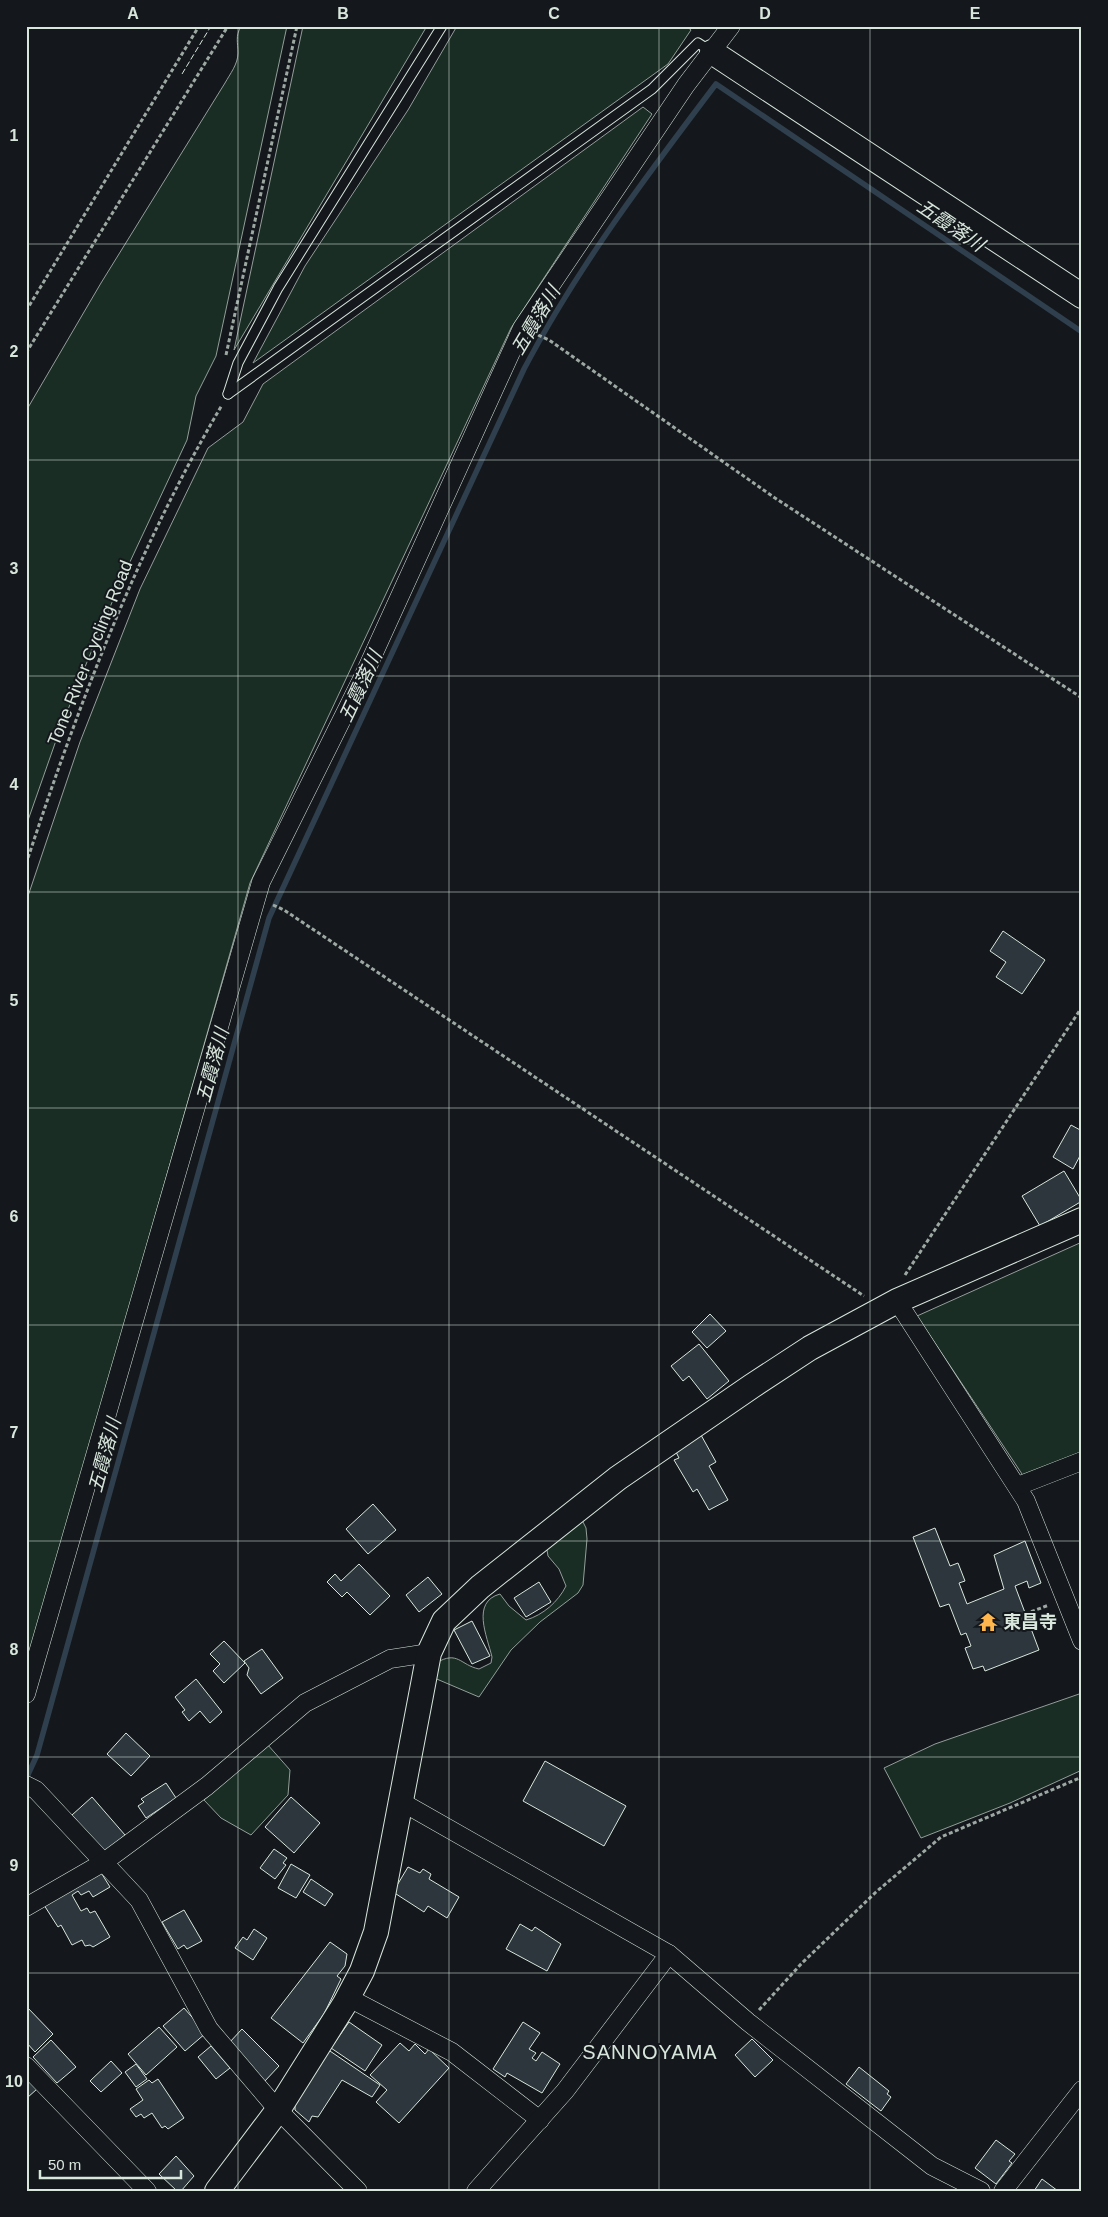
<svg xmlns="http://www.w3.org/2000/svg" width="1108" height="2217" font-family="Helvetica,'Noto Sans JP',sans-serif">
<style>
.green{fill:#1a2d24;stroke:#939e99}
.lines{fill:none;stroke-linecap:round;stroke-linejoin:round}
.stream{stroke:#2f3f4d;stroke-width:5.5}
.building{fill:#2c363c;stroke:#d8e6dc}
.lane-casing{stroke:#d8e6dc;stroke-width:11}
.street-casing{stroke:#d8e6dc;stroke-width:19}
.secondary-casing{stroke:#d8e6dc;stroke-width:26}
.path{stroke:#9da8a2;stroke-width:3;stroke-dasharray:4 2.5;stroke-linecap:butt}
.lane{stroke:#14181c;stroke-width:9}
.street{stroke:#14181c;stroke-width:18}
.secondary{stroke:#14181c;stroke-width:24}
.fence{stroke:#d8e6dc;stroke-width:1;stroke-dasharray:6 2.5;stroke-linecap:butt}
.grid{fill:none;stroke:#d8e6dc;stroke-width:1;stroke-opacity:0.55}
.labels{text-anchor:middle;stroke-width:4;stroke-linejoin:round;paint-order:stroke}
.street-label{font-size:18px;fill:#d8e6dc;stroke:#14181c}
.poi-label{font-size:18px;font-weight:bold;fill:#d8e6dc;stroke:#14181c;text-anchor:start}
.water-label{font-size:19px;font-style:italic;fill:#d8e6dc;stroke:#14181c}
.quarter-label{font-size:20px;letter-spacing:1px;fill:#d8e6dc;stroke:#14181c}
.neatline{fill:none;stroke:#d8e6dc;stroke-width:2}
.grid-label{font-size:16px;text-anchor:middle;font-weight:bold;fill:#d8e6dc}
</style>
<rect width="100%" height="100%" fill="#14181c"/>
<!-- green -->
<g class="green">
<path d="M241,26h46l-71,330 -20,40 -9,44 -66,141 -34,81 -28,70 -33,94v-415l75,-128 124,-200c5,-9 13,-19 13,-30 0,-11 -3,-16 3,-27z"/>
<path d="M303,26h124l-193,324z"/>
<path d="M457,26h229l5,4 -23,34 -415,299 52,-97 103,-156z"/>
<path d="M643,107l9,7 -141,214 -261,555 -224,787v-768l54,-160 60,-153 68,-141 35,-26 20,-38z"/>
<path d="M1082,1242v211l-58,24 -107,-161z"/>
<path d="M581,1518l5,10 1,11 -4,46 -5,8 -38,29 -29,28 -32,47 -47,-20 4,-14c22,-13 24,2 43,6l12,-6 1,-6c-5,-21 -21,-55 8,-63l9,12 17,14c17,-5 32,-18 40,-34l-7,-17 -11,-13 -1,-6 4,-9z"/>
<path d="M1082,1693v77l-72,33 -89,35 -37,-70 51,-24z"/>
<path d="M267,1744l23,26 -2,25 -37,40 -30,-17 -17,-18z"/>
</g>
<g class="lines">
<!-- stream -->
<path class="stream" d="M26,1779l11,-24 232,-837 255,-549c53,-101 123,-194 192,-285l366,248"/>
</g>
<!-- building -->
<g class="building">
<path d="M1003,931l42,29 -23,34 -26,-17 10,-15 -16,-11z"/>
<path d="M1071,1125l11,6v21l-9,17 -20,-12z"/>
<path d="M1064,1171l18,30 -42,25 -18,-30z"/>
<path d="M710,1314l16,17 -19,17 -15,-16z"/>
<path d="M699,1344l30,37 -22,18 -18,-23 -6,5 -12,-15z"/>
<path d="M701,1435l15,27 -7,4 19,34 -19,10 -12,-21 -4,3 -19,-32 5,-2 -4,-8z"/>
<path d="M373,1504l23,26 -28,24 -22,-25z"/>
<path d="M935,1528l15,38 8,-3 7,18 -6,2 8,21 37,-15 -10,-34 31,-14 16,42 -12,5 -2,-7 -12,5 24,64 -54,21 -2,-5 -10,3 -8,-21 6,-2 -5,-13 -5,2 -12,-31 -9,3 -27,-70z"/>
<path d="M359,1564l31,32 -20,19 -23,-23 -5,5 -15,-15 8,-8 6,7z"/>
<path d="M428,1577l14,17 -23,18 -13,-17z"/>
<path d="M539,1582l12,20 -25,15 -12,-19z"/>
<path d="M472,1621l18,35 -18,8 -18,-34z"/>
<path d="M224,1641l21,22 -21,20 -11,-12 7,-7 -10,-10z"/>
<path d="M262,1649l21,29 -22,16 -14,-19 2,-7 -5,-7z"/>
<path d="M196,1679l26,33 -12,11 -10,-12 -11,10 -7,-9 3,-2 -10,-13z"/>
<path d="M126,1733l24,23 -19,20 -24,-22z"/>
<path d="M545,1761l81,45 -22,40 -81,-45z"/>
<path d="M166,1783l10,15 -30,20 -8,-12 6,-4 -3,-3z"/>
<path d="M92,1797l33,38 -21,18 -32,-38z"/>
<path d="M291,1797l29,26 -26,30 -29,-26z"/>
<path d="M274,1849l13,9 -4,5 3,2 -11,14 -15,-11z"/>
<path d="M291,1864l19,11 -14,23 -18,-10z"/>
<path d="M408,1867l12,6 3,-4 8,5 -2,5 30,18 -12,21 -19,-12 -4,6 -31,-20z"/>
<path d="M100,1871l10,16 -17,10 -4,-6 -8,4 -3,-4 -6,4 9,16 6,-3 3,5 5,-2 15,26 -17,10 -3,-2 -5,1 -3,-6 -10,5 -11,-20 -3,2 -14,-22z"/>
<path d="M311,1879l22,15 -8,12 -22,-14z"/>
<path d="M184,1910l18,31 -15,8 -3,-4 -6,4 -16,-27z"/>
<path d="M520,1924l12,7 3,-4 26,17 -14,27 -41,-22z"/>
<path d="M254,1929l13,9 -14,22 -18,-12 8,-11 4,3z"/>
<path d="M330,1942l17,12 -2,12 -8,10 4,3 -17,35 -21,29 -32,-25z"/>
<path d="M26,2006l27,28 -18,18 -9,-10z"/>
<path d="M184,2008l22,25 -21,18 -22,-25z"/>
<path d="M349,2022l33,23 -17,26 -34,-23z"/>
<path d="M523,2022l17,11 -11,16 7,4 -4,5 4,3 6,-9 18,12 -18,29 -35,-20 -2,4 -12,-8z"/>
<path d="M159,2027l18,20 -31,28 -18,-21z"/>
<path d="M242,2029l37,37 -15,16 -35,-39z"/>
<path d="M752,2039l21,21 -18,17 -20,-22z"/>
<path d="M51,2040l25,27 -19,16 -24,-26z"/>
<path d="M400,2043l9,8 6,-7 10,10 4,-5 20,19 -50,55 -23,-21 11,-12 -17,-15z"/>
<path d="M211,2046l19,22 -14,11 -18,-22z"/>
<path d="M327,2049l53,36 -8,12 -30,-17 -24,37 -6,-1 -3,6 -14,-12v-14z"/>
<path d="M111,2061l11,12 -21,19 -11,-11z"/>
<path d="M136,2064l11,15 -11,8 -11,-15z"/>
<path d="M859,2067l30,24 -2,3 4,3 -10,14 -35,-27z"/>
<path d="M26,2076l11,13 -10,9 -1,-1z"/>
<path d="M158,2079l26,39 -16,11 -3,-3 -3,2 -10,-15 -8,5 -3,-4 -5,3 -6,-8 13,-9 -7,-11 13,-9 3,3z"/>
<path d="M996,2140l19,14 -6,7 3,2 -16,21 -21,-16z"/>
<path d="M176,2156l18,20 -13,15h-4l-18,-17z"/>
<path d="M1042,2179l16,12h-24z"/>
</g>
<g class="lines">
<!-- lane casing -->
<g class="lane-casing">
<g id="lane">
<path d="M228,394l424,-305 46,-46 14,9"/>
<path d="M228,394l10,-31 40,-75 164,-262"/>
</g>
</g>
<!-- street casing -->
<g class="street-casing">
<g id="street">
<path d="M897,1301l129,200 56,140"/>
<path d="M1018,1486l64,-25"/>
<path d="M26,1694l235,-812 102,-205 159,-349 164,-243 45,-59"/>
<path d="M26,1785l10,5 103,110 70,129 69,81 80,81"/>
<path d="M400,1801l269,153 79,68 184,144 49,25"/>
<path d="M26,1907l78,-45 103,-76 98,-83 85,-44 39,-6"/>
<path d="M349,1998l103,54 88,68"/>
<path d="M26,2066l121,125"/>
<path d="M476,2191l89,-100 104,-137"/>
<path d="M1003,2191l79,-101"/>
</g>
</g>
<!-- secondary casing -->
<g class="secondary-casing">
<g id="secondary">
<path d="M712,52l370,244"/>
<path d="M217,2191l61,-81 66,-105 18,-34 14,-39 53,-279 15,-32 36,-34 138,-109 134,-92 58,-38 87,-47 185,-81"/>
</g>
</g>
<!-- path -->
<g class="path">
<path d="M26,311l173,-285"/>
<path d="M538,335l11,5 226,158 307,200"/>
<path d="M26,353l202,-327"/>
<path d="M226,355l71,-329"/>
<path d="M26,864c52,-158 111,-315 196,-459"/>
<path d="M273,905l11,5 580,386"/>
<path d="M905,1275l177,-268"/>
<path d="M1025,1614l24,-9"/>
<path d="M759,2010l43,-47 74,-71 65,-55 141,-60"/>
</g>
<!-- lane -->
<use href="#lane" class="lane"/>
<!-- street -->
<use href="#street" class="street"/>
<!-- secondary -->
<use href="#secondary" class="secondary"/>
<!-- fence -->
<path class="fence" d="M182,74l29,-48"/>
</g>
<!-- grid -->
<path class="grid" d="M238,26v2165M449,26v2165M659,26v2165M870,26v2165M26,244h1056M26,460h1056M26,676h1056M26,892h1056M26,1108h1056M26,1325h1056M26,1541h1056M26,1757h1056M26,1973h1056"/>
<!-- icons -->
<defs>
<g id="temple-bare" transform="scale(1.5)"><path d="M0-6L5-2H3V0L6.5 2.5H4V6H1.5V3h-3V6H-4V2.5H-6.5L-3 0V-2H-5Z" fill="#ffb74d" stroke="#14181c" stroke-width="2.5" paint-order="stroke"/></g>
</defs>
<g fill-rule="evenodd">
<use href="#temple-bare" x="988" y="1622"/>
</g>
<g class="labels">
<!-- street labels -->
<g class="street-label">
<text transform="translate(90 653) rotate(-68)" y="6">Tone River Cycling Road</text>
</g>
<!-- poi labels -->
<g class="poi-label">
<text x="1003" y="1628">東昌寺</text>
</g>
<!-- water labels -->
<g class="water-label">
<text transform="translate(951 225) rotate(34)" y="7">五霞落川</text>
<text transform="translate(535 320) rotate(-59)" y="7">五霞落川</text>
<text transform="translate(360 686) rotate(-65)" y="7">五霞落川</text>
<text transform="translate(212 1065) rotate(-75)" y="7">五霞落川</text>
<text transform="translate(104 1455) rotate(-75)" y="7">五霞落川</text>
</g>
<!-- quarter labels -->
<g class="quarter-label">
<text x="650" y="2059">SANNOYAMA</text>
</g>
</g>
<!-- border -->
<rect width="1108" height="2217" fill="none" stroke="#14181c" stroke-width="55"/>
<!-- scale -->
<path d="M40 2170v8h141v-8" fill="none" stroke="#d8e6dc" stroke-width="2.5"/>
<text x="48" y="2170" font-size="15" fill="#d8e6dc" stroke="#14181c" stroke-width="4" paint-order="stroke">50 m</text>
<rect x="28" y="28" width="1052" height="2162" class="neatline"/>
<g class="grid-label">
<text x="133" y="19">A</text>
<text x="343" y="19">B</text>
<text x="554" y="19">C</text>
<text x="765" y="19">D</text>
<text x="975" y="19">E</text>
<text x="14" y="141">1</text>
<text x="14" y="357">2</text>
<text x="14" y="574">3</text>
<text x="14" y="790">4</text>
<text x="14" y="1006">5</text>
<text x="14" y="1222">6</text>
<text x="14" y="1438">7</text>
<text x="14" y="1655">8</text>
<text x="14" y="1871">9</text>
<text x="14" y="2087">10</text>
</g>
</svg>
